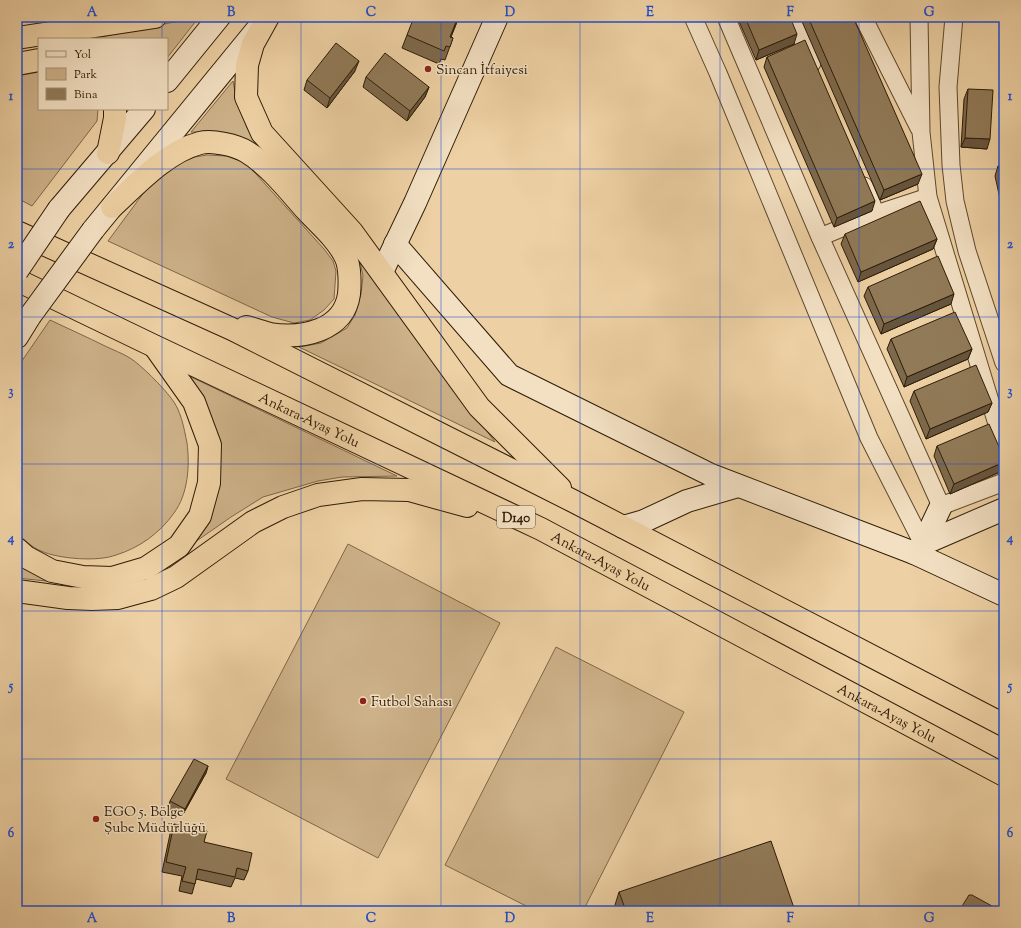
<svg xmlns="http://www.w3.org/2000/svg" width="1021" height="928" font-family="'Sorts Mill Goudy',serif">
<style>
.green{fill:#cdb188;stroke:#7e6647}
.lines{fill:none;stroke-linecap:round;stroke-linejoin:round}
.street-casing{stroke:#5e492d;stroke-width:19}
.secondary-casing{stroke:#2e1c06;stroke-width:24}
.highway-casing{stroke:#2e1c06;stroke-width:24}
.street{stroke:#f3e0c3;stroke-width:17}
.secondary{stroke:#f3e0c3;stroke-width:22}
.highway{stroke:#edd0a3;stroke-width:22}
.secondary-bridge-casing{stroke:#2e1c06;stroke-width:24;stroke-linecap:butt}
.secondary-bridge{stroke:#f3e0c3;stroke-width:22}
.wall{fill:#7d694c;stroke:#2e1c06}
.shaded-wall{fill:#66553e;stroke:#2e1c06}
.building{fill:#917a58;stroke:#2e1c06}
.grid{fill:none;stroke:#1d4ed8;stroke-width:1;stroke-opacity:0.55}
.poi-dot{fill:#8f2418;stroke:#f3e0c3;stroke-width:1.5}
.labels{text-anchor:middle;stroke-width:3;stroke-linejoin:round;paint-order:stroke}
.shield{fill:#f3e0c3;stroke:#69573f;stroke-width:1}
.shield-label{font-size:13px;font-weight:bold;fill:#2e1c06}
.poi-label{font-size:14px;fill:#2e1c06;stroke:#f3e0c3;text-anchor:start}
.street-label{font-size:14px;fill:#2e1c06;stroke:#f3e0c3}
.neatline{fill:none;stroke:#1d4ed8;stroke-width:1.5}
.grid-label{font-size:13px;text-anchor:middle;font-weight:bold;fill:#1d4ed8}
</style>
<rect width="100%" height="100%" fill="#edd0a3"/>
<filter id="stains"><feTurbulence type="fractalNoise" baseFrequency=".005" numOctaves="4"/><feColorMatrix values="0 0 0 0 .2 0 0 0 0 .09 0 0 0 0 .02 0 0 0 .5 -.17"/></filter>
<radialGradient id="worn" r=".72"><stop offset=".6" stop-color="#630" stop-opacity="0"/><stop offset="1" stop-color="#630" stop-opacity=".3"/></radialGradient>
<!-- green -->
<g class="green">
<path d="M199,17l-32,41v-19h-77z"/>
<path d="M39,72v37h59l-1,12 -65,85 -15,-8v-122z"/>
<path d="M233,81l3,16 11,31 17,22 -26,-13 -18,-5h-29z"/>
<path d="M207,155l20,1 19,7 78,86 9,12 3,10 -2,28 -10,11 -14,10 -16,3 -22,-6 -164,-76 51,-69 29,-14z"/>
<path d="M359,257l136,185 -196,-95 22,-4 26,-15 8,-13 6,-21 2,-18z"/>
<path d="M50,320c19,9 37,17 55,26 8,4 17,7 25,12 11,7 33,29 41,40 10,12 13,30 16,45 3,23 1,51 -13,70 -14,20 -35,35 -58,42 -18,7 -57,4 -75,-4 -8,-3 -17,-11 -24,-18v-165z"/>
<path d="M185,374l212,102 -55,1 -24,4 -55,16 -32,20 -79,55 58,-81z"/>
<path d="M348,544l152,79 -122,235 -152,-79z"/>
<path d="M17,564l9,6 49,14 -58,-6z"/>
<path d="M556,647l128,65 -101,199h-47l-91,-46z"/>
</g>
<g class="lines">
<!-- street casing -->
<g class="street-casing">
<g id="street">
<path d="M693,17l25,56 151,365 54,106"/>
<path d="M726,17l94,220 121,269 63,-24"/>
<path d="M792,17l20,46"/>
<path d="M863,17l56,111"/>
<path d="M919,17l2,115 7,65 76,250"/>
<path d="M954,17l-6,70 3,78 4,36 12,50 37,112"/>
<path d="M864,186l12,28"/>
<path d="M820,237l56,-23 52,-17"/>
</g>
</g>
<!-- secondary casing -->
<g class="secondary-casing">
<g id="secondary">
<path d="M167,81l52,-64"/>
<path d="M59,209l85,-100"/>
<path d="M93,230l166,-203"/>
<path d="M395,244l114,131 202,100 203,78 9,-9 81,-35"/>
<path d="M382,272l33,-69 82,-186"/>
<path d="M17,337l13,-21"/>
<path d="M623,527l21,-6 43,-20 51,-15"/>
<path d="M923,544l18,-38"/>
<path d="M914,553l90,42"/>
</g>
</g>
<!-- highway casing -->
<g class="highway-casing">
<g id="highway">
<path d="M268,17l-15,27 -6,21 -1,32 16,36 90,99 127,175 81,81"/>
<path d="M17,38l138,-21"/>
<path d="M17,64l22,-4"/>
<path d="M108,153l7,-35v-9"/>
<path d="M112,207c25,-23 54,-55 88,-64 12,-3 36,2 47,9 23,14 42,39 60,59 13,14 31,29 39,47 4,9 4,26 3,36 -5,37 -47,45 -79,40 -8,-2 -16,-5 -24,-7"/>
<path d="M17,232l215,97 341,172 431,224"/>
<path id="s1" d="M17,280l137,66 387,183 463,246"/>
<path d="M17,549l9,8 26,14 31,6 29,1 34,-10 33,-22 21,-30 9,-33 1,-38 -16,-43 -39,-55"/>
<path d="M17,591l51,7 24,1 26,-1 33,-9 25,-12 77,-55 30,-15 35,-12 44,-6 47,1 58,16"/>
</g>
</g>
<!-- street -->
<use href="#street" class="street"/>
<!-- secondary -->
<use href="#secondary" class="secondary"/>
<!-- highway -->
<use href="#highway" class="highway"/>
<!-- secondary-bridge casing -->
<g class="secondary-bridge-casing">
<g id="secondary-bridge">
<path d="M17,271l42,-62"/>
<path d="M30,316l63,-86"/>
</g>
</g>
<!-- secondary-bridge -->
<use href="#secondary-bridge" class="secondary-bridge"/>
</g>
<!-- wall -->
<g class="wall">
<path d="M459,17l-8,20 2,1 -8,22 -4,-1 -2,5 -37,-16 5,-13z"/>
<path d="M737,17h53l4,27 -38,16z"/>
<path d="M800,17h53l65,167 -38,16z"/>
<path d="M767,57l105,154 -38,16 -70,-160z"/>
<path d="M355,71l-28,37 -23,-18 3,-10z"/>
<path d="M366,77l63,10 -4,10 -18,24 -44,-34z"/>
<path d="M968,89l19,60 -26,-2 3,-48z"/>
<path d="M1004,165v52l-9,-41 3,-10z"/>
<path d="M845,234l92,5 -4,10 -75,33 -17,-38z"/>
<path d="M868,287l83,17 -70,30 -17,-38z"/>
<path d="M891,339l81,10 -4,10 -64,28 -17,-38z"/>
<path d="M914,391l78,12 -4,9 -62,27 -16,-38z"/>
<path d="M937,446l67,12v8l-2,5 -52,23 -16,-38z"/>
<path d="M208,766l-2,7 -24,43 -14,-8 2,-7z"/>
<path d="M174,824l30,18 44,29 -4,9 -9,-2 -4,9 -35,-8 -4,15 -13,-3 3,-15 -20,-4 8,-38z"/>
<path d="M619,892l176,19h-178l-2,-6z"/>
</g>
<!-- shaded-wall -->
<g class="shaded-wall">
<path d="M458,17h1l-12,29 3,-9z"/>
<path d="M797,34l-3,10 -38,16 3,-10z"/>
<path d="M359,61l-4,10 -28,37 3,-10z"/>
<path d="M429,87l-4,10 -18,24 3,-10z"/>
<path d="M965,138l25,1 -3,10 -26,-2z"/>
<path d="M922,174l-4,10 -38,16 4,-10z"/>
<path d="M875,201l-3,10 -38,16 3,-9z"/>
<path d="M937,239l-4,10 -75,33 3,-10z"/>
<path d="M954,294l-3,10 -70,30 3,-10z"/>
<path d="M972,349l-4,10 -64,28 3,-10z"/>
<path d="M992,403l-4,9 -62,27 4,-10z"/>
<path d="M1004,462v4l-2,5 -52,23 4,-10z"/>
<path d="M208,766l-2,7 -24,43 3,-7z"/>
</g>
<!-- building -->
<g class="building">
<path d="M414,17h44l-8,20 3,1 -3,9 -4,-1 -2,5 -37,-16z"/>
<path d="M745,17h45l7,17 -38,16z"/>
<path d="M808,17h45l69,157 -38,16z"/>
<path d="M805,40l70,161 -38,17 -70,-161z"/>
<path d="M336,43l23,18 -29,37 -23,-18z"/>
<path d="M385,53l44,34 -19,24 -44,-34z"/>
<path d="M968,89l25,1 -3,49 -25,-1z"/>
<path d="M1004,165v26l-6,-25z"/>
<path d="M920,201l17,38 -76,33 -16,-38z"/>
<path d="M938,256l16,38 -70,30 -16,-37z"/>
<path d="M955,312l17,37 -65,28 -16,-38z"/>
<path d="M976,365l16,38 -62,26 -16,-38z"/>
<path d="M989,424l15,34v4l-50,22 -17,-38z"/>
<path d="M194,759l14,7 -23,43 -15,-8z"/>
<path d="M174,824l33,7 -3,11 48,11 -4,18 -11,-3 -2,9 -37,-8 -3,15 -13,-3 4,-14 -20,-5z"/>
<path d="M771,841l24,70h-169l-7,-19z"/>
<path d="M969,895h3l29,16h-42z"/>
<path d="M144,908l4,3h-6z"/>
</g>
<!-- grid -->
<path class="grid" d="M162,17v22M301,17v894M441,17v894M580,17v894M720,17v894M859,17v894M162,109v802M17,169h987M17,317h987M17,464h987M17,611h987M17,759h987"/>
<!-- markers -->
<g class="poi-dot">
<circle cx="428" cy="69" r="4"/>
<circle cx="363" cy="701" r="4"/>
<circle cx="96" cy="819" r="4"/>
</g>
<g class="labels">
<!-- shield labels -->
<rect class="shield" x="497" y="506" width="38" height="22" rx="3"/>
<g class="shield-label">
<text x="516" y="522">D140</text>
</g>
<!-- poi labels -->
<g class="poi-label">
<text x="436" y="74">Sincan İtfaiyesi</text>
<text x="371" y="706">Futbol Sahası</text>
<text x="104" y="816">EGO 5. Bölge<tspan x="104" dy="16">Şube Müdürlüğü</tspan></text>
</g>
<!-- street labels -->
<g class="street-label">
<text dy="5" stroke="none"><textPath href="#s1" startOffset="324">Ankara-Ayaş Yolu</textPath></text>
<text dy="5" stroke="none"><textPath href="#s1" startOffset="648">Ankara-Ayaş Yolu</textPath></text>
<text dy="5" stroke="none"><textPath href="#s1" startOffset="972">Ankara-Ayaş Yolu</textPath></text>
</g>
</g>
<!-- margin -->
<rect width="1021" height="928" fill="none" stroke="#edd0a3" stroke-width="44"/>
<!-- legend -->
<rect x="38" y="38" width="130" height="72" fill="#f3e0c3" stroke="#a49277"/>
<rect x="46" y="51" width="20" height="6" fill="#f3e0c3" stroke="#a49277"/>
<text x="74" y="58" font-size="12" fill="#2e1c06">Yol</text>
<rect x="46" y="68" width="20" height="12" fill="#cdb188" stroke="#a49277"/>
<text x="74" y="78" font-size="12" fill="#2e1c06">Park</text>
<rect x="46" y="88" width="20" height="12" fill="#917a58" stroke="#a49277"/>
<text x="74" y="98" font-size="12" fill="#2e1c06">Bina</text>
<rect x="22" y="22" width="977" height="884" class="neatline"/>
<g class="grid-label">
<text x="92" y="16">A</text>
<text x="231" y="16">B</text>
<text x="371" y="16">C</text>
<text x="510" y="16">D</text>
<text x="650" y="16">E</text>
<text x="790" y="16">F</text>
<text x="929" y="16">G</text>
<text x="11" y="100">1</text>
<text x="1010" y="100">1</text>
<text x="11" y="248">2</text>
<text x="1010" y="248">2</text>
<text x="11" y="395">3</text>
<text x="1010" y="395">3</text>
<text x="11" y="542">4</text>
<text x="1010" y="542">4</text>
<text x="11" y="690">5</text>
<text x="1010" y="690">5</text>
<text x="11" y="837">6</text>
<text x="1010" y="837">6</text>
<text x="92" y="922">A</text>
<text x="231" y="922">B</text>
<text x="371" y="922">C</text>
<text x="510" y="922">D</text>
<text x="650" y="922">E</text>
<text x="790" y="922">F</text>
<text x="929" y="922">G</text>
</g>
<rect width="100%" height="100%" filter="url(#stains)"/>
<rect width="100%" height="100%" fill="url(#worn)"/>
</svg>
